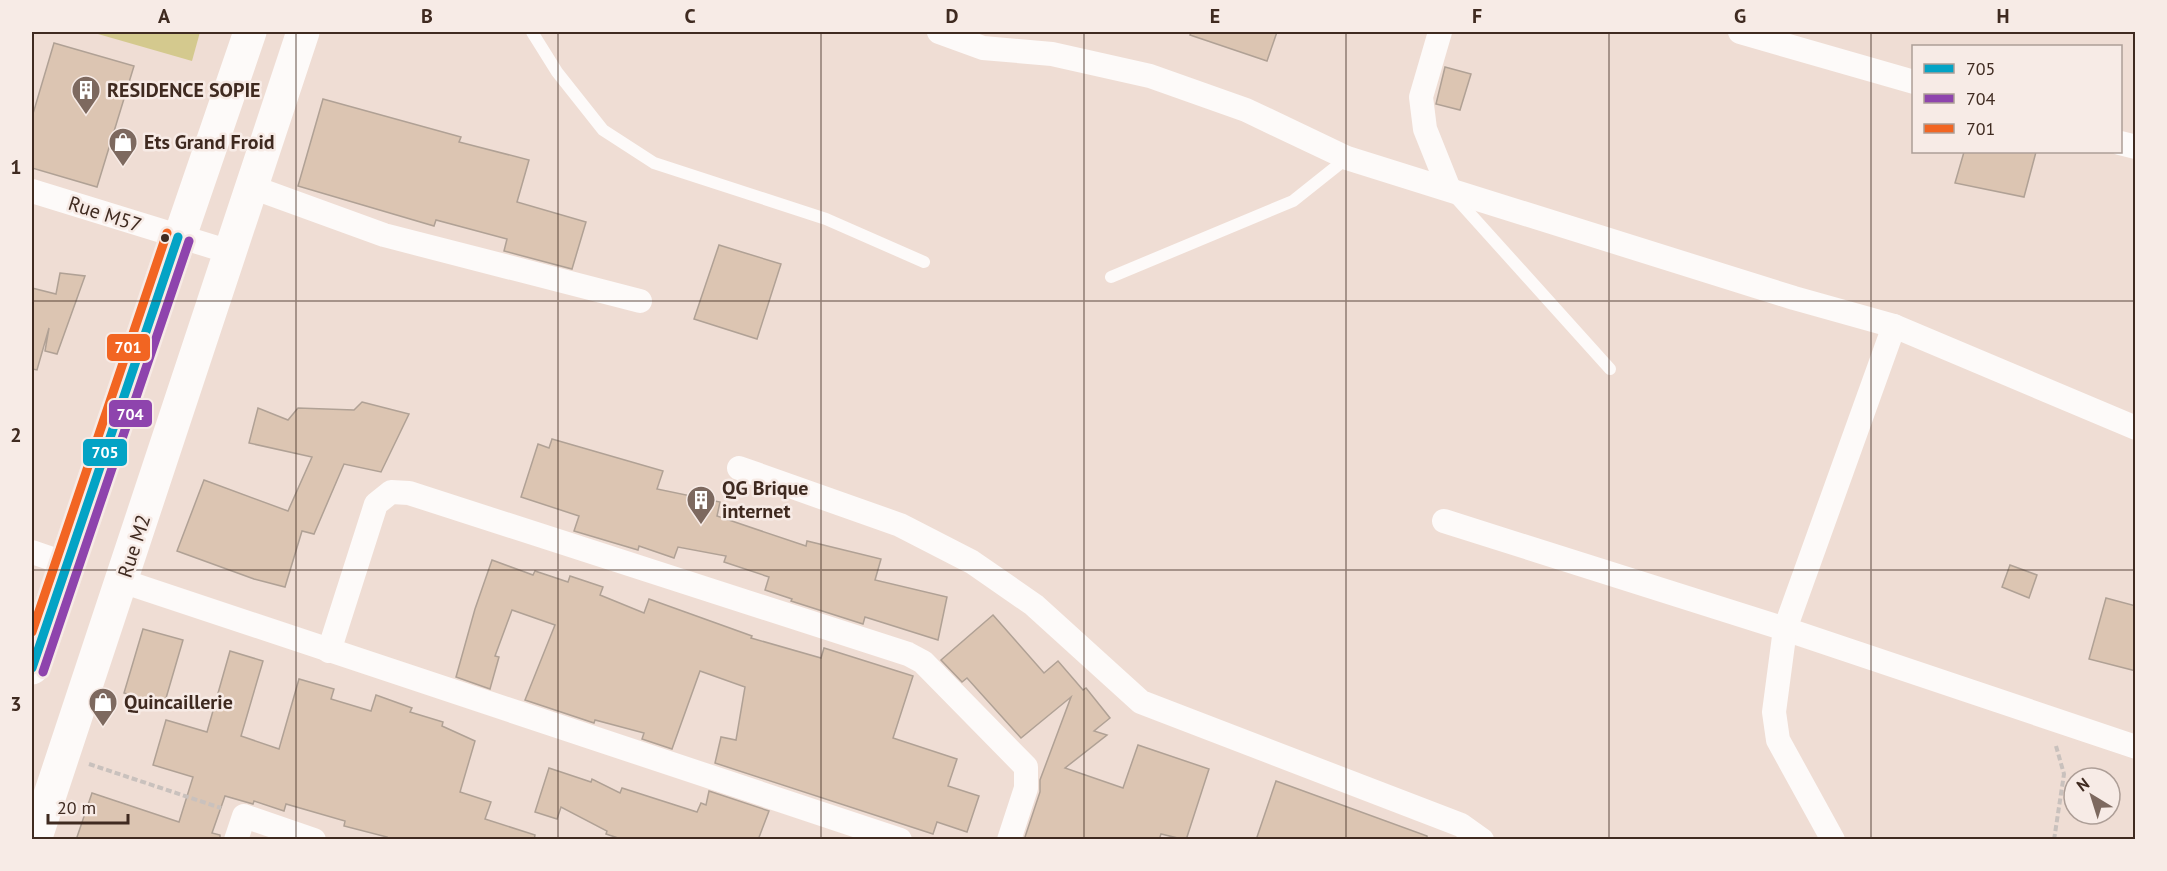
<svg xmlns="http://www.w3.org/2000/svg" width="2167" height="871" font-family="'PT Sans',sans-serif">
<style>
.green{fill:#d4c98e}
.building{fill:#dcc5b2;stroke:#b0a195;stroke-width:1.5}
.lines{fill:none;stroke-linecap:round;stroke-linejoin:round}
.path{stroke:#c9c1bd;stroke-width:4;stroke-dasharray:6 3;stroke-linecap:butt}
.lane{stroke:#fdfaf9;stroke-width:12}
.street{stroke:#fdfaf9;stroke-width:24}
.secondary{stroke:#fdfaf9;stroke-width:33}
.bus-1-casing{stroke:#f7ebe6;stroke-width:14}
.bus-2-casing{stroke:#f7ebe6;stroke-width:14}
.bus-3-casing{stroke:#f7ebe6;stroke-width:14}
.bus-1{stroke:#03a3c5;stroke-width:9}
.bus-2{stroke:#8e44ad;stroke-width:9}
.bus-3{stroke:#f26522;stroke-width:9}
.grid{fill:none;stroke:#3f2a20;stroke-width:1.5;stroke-opacity:0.55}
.bus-dot{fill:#3f2a20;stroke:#f7ebe6;stroke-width:2}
.labels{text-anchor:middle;stroke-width:5;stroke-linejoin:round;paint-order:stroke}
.poi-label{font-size:20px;font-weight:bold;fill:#3f2a20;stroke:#f7ebe6;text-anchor:start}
.street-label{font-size:20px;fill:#3f2a20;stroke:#f7ebe6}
.line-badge{stroke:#f7ebe6;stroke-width:2}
.badge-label{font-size:16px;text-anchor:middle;font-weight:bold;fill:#fff}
.neatline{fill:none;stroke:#3f2a20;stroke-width:2}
.grid-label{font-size:20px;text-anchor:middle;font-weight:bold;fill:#3f2a20}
</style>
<rect width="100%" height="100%" fill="#efddd4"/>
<!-- green -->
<path class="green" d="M91,32h109l-8,29z"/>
<!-- building -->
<g class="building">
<path d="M1191,32h86l-10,29 -77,-26z"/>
<path d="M54,43l80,23 -37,121 -65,-19v-51z"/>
<path d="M1445,67l26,7 -11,36 -24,-6z"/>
<path d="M323,99l138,38 -2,5 70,18 -12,42 69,20 -14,47 -68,-18 3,-12 -71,-19 -2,6 -136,-40z"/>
<path d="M1964,152h72l-12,45 -69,-14z"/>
<path d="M719,245l62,19 -24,75 -63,-20z"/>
<path d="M60,273l25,3 -28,78 -12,-3 4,-23 -12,42 -5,-1v-81l24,6z"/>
<path d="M362,402l47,12 -28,58 -37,-8 -30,70 -12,-3 -17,56 -31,-8 -77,-28 27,-71 84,31 24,-54 -63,-14 9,-35 30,12 10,-12 56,2z"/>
<path d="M552,439l111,32 -6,18 63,13 -3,14 89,30 1,-5 74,18 -6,21 72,17 -9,43 -73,-23 -2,7 -72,-23 1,-2 -27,-9 4,-13 -45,-15 2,-6 -48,-9 -4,11 -35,-12 -1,4 -64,-19 5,-15 -58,-19 17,-53 11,4z"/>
<path d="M492,560l41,15 2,-4 33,11 2,-6 33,11 -3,8 44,18 5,-14 103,37 -1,2 70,20 3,-10 89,28 -20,62 64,21 -9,27 31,10 -12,36 -30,-10 -4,12 -218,-71 6,-26 15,3 9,-53 -45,-16 -28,78 -30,-10 2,-6 -49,-13 -1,3 -69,-23 30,-75 -43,-15 -17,46 4,1 -9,32 -34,-12 19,-68z"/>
<path d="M2010,565l27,10 -8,23 -27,-11z"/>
<path d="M2106,598l30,8v65l-47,-12z"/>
<path d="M993,615l51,58 14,-12 25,29 3,-2 24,30 -16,13 13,4 -42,33 58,20 15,-43 71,24 -23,71 -25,-6 -2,6h-135l16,-48v-12l31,-83 -50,41 -54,-60 -5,4 -21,-22z"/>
<path d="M143,629l40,11 -19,65 -40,-12z"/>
<path d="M230,651l33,10 -22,75 38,13 20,-70 35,10 -3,10 40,12 5,-16 36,13 -2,4 33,10 -1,4 33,15 -15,51 31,10 -6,17 50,16 -1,5h-148l1,-3 -43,-11 1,-5 -59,-17 -2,7 -30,-10 -1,3 -28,-8 -13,37 8,2v5h-144l16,-47 87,29 14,-45 -40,-12 13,-45 41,12z"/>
<path d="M549,768l42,14 1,-3 28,14 2,-5 75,24 4,-9 5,2 3,-14 60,20 -11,29h-134l-18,-6 1,-3 -46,-24 -4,12 -22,-7z"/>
<path d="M1276,781l151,55v4h-171z"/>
</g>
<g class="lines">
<!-- path -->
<g class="path">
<path d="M89,764l132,44"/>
<path d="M2054,840l10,-66 -8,-28"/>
</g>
<!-- lane -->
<g class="lane">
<path d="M532,32l25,40 46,58 51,33 172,56 98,43"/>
<path d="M1455,197l155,172"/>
<path d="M1111,277l182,-76 54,-43"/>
</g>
<!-- street -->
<g class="street">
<path d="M939,32l44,16 69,6 98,22 96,34 101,48 447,140 100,28 242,102"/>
<path d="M1440,32l-19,65 4,32 24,60"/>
<path d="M1740,32l174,50"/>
<path d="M2120,143l16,4"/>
<path d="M252,187l132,48 256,66"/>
<path d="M32,191l198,61"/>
<path d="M739,468l161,57 72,37 62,43 107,97 320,123 21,15"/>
<path d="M1444,521l341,108 351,118"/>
<path d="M32,552l35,12"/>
<path d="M122,581l778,259"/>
<path d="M329,651l47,-147 15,-12 18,1 499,161 15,8 103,105v21l-17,52"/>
<path d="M236,840l8,-24 70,24"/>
<path d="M1833,840l-55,-100 -4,-28 11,-83 109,-303"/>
</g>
<!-- secondary -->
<g class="secondary">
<path d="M32,668l218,-636"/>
<path d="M35,840l268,-808"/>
</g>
<!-- bus-1 casing -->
<g class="bus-1-casing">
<path id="bus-1" d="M32,668l146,-431"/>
</g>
<!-- bus-2 casing -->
<g class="bus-2-casing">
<path id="bus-2" d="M43,672l146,-431"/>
</g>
<!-- bus-3 casing -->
<g class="bus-3-casing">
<path id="bus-3" d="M32,632l135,-399"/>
</g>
<!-- bus-1 -->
<use href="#bus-1" class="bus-1"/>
<!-- bus-2 -->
<use href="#bus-2" class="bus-2"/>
<!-- bus-3 -->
<use href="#bus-3" class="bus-3"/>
</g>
<!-- grid -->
<path class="grid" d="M296,32v808M558,32v808M821,32v808M1084,32v808M1346,32v808M1609,32v808M1871,32v808M32,301h2104M32,570h2104"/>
<!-- icons -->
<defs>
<g id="building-pin" transform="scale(1.5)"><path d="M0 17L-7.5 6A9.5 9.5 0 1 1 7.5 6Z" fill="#7d695f" stroke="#f7ebe6"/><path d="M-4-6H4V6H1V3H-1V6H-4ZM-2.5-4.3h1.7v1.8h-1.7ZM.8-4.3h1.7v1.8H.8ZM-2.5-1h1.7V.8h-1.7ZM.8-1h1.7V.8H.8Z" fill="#fff"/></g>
<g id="shop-pin" transform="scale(1.5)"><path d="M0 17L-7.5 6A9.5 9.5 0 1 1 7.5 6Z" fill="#7d695f" stroke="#f7ebe6"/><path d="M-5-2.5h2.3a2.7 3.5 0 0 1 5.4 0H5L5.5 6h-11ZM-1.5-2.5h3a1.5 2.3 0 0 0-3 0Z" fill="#fff"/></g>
</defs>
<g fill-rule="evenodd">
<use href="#building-pin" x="86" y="90"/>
<use href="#shop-pin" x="123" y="142"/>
<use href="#building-pin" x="701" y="500"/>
<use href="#shop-pin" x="103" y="702"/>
</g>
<!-- markers -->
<circle class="bus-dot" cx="165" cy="238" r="5"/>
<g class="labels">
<!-- poi labels -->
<g class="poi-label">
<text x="107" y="97">RESIDENCE SOPIE</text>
<text x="144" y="149">Ets Grand Froid</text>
<text x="722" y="495">QG Brique<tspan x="722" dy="23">internet</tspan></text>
<text x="124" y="709">Quincaillerie</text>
</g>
<!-- street labels -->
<g class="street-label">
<text transform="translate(105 214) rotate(18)" y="7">Rue M57</text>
<text transform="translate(134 546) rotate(-72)" y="7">Rue M2</text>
</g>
</g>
<g class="line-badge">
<rect x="106" y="333" width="45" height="29" rx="6" fill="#f26522"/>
<rect x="108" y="399" width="45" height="29" rx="6" fill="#8e44ad"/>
<rect x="82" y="438" width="46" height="29" rx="6" fill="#03a3c5"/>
</g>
<g class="badge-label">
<text x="128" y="353">701</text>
<text x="130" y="420">704</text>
<text x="105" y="458">705</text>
</g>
<!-- border -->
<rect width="2167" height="871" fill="none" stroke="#f7ebe6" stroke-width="66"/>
<!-- legend -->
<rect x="1912" y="45" width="210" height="108" fill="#f7ebe6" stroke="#ad9e97" stroke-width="1.5"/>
<rect x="1924" y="64" width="30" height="9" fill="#03a3c5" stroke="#ad9e97" stroke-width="1.5"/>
<text x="1966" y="75" font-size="18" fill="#3f2a20">705</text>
<rect x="1924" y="94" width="30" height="9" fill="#8e44ad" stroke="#ad9e97" stroke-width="1.5"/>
<text x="1966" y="105" font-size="18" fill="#3f2a20">704</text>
<rect x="1924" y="124" width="30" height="9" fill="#f26522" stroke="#ad9e97" stroke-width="1.5"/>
<text x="1966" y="135" font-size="18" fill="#3f2a20">701</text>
<!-- north arrow -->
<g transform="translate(2092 796) rotate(322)"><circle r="28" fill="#f7ebe6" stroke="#ad9e97" stroke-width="1.5"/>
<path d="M0-4.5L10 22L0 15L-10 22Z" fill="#7d695f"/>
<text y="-9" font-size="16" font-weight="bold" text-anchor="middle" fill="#3f2a20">N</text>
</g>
<!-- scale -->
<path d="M48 814v9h80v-9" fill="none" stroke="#3f2a20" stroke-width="3"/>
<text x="57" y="814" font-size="18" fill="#3f2a20" stroke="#f7ebe6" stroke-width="4.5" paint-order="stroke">20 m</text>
<rect x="33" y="33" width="2101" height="805" class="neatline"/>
<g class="grid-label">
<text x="164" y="23">A</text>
<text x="427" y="23">B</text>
<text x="690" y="23">C</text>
<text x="952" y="23">D</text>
<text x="1215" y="23">E</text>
<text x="1477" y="23">F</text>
<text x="1740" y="23">G</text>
<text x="2003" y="23">H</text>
<text x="16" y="174">1</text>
<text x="16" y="442">2</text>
<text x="16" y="711">3</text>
</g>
</svg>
